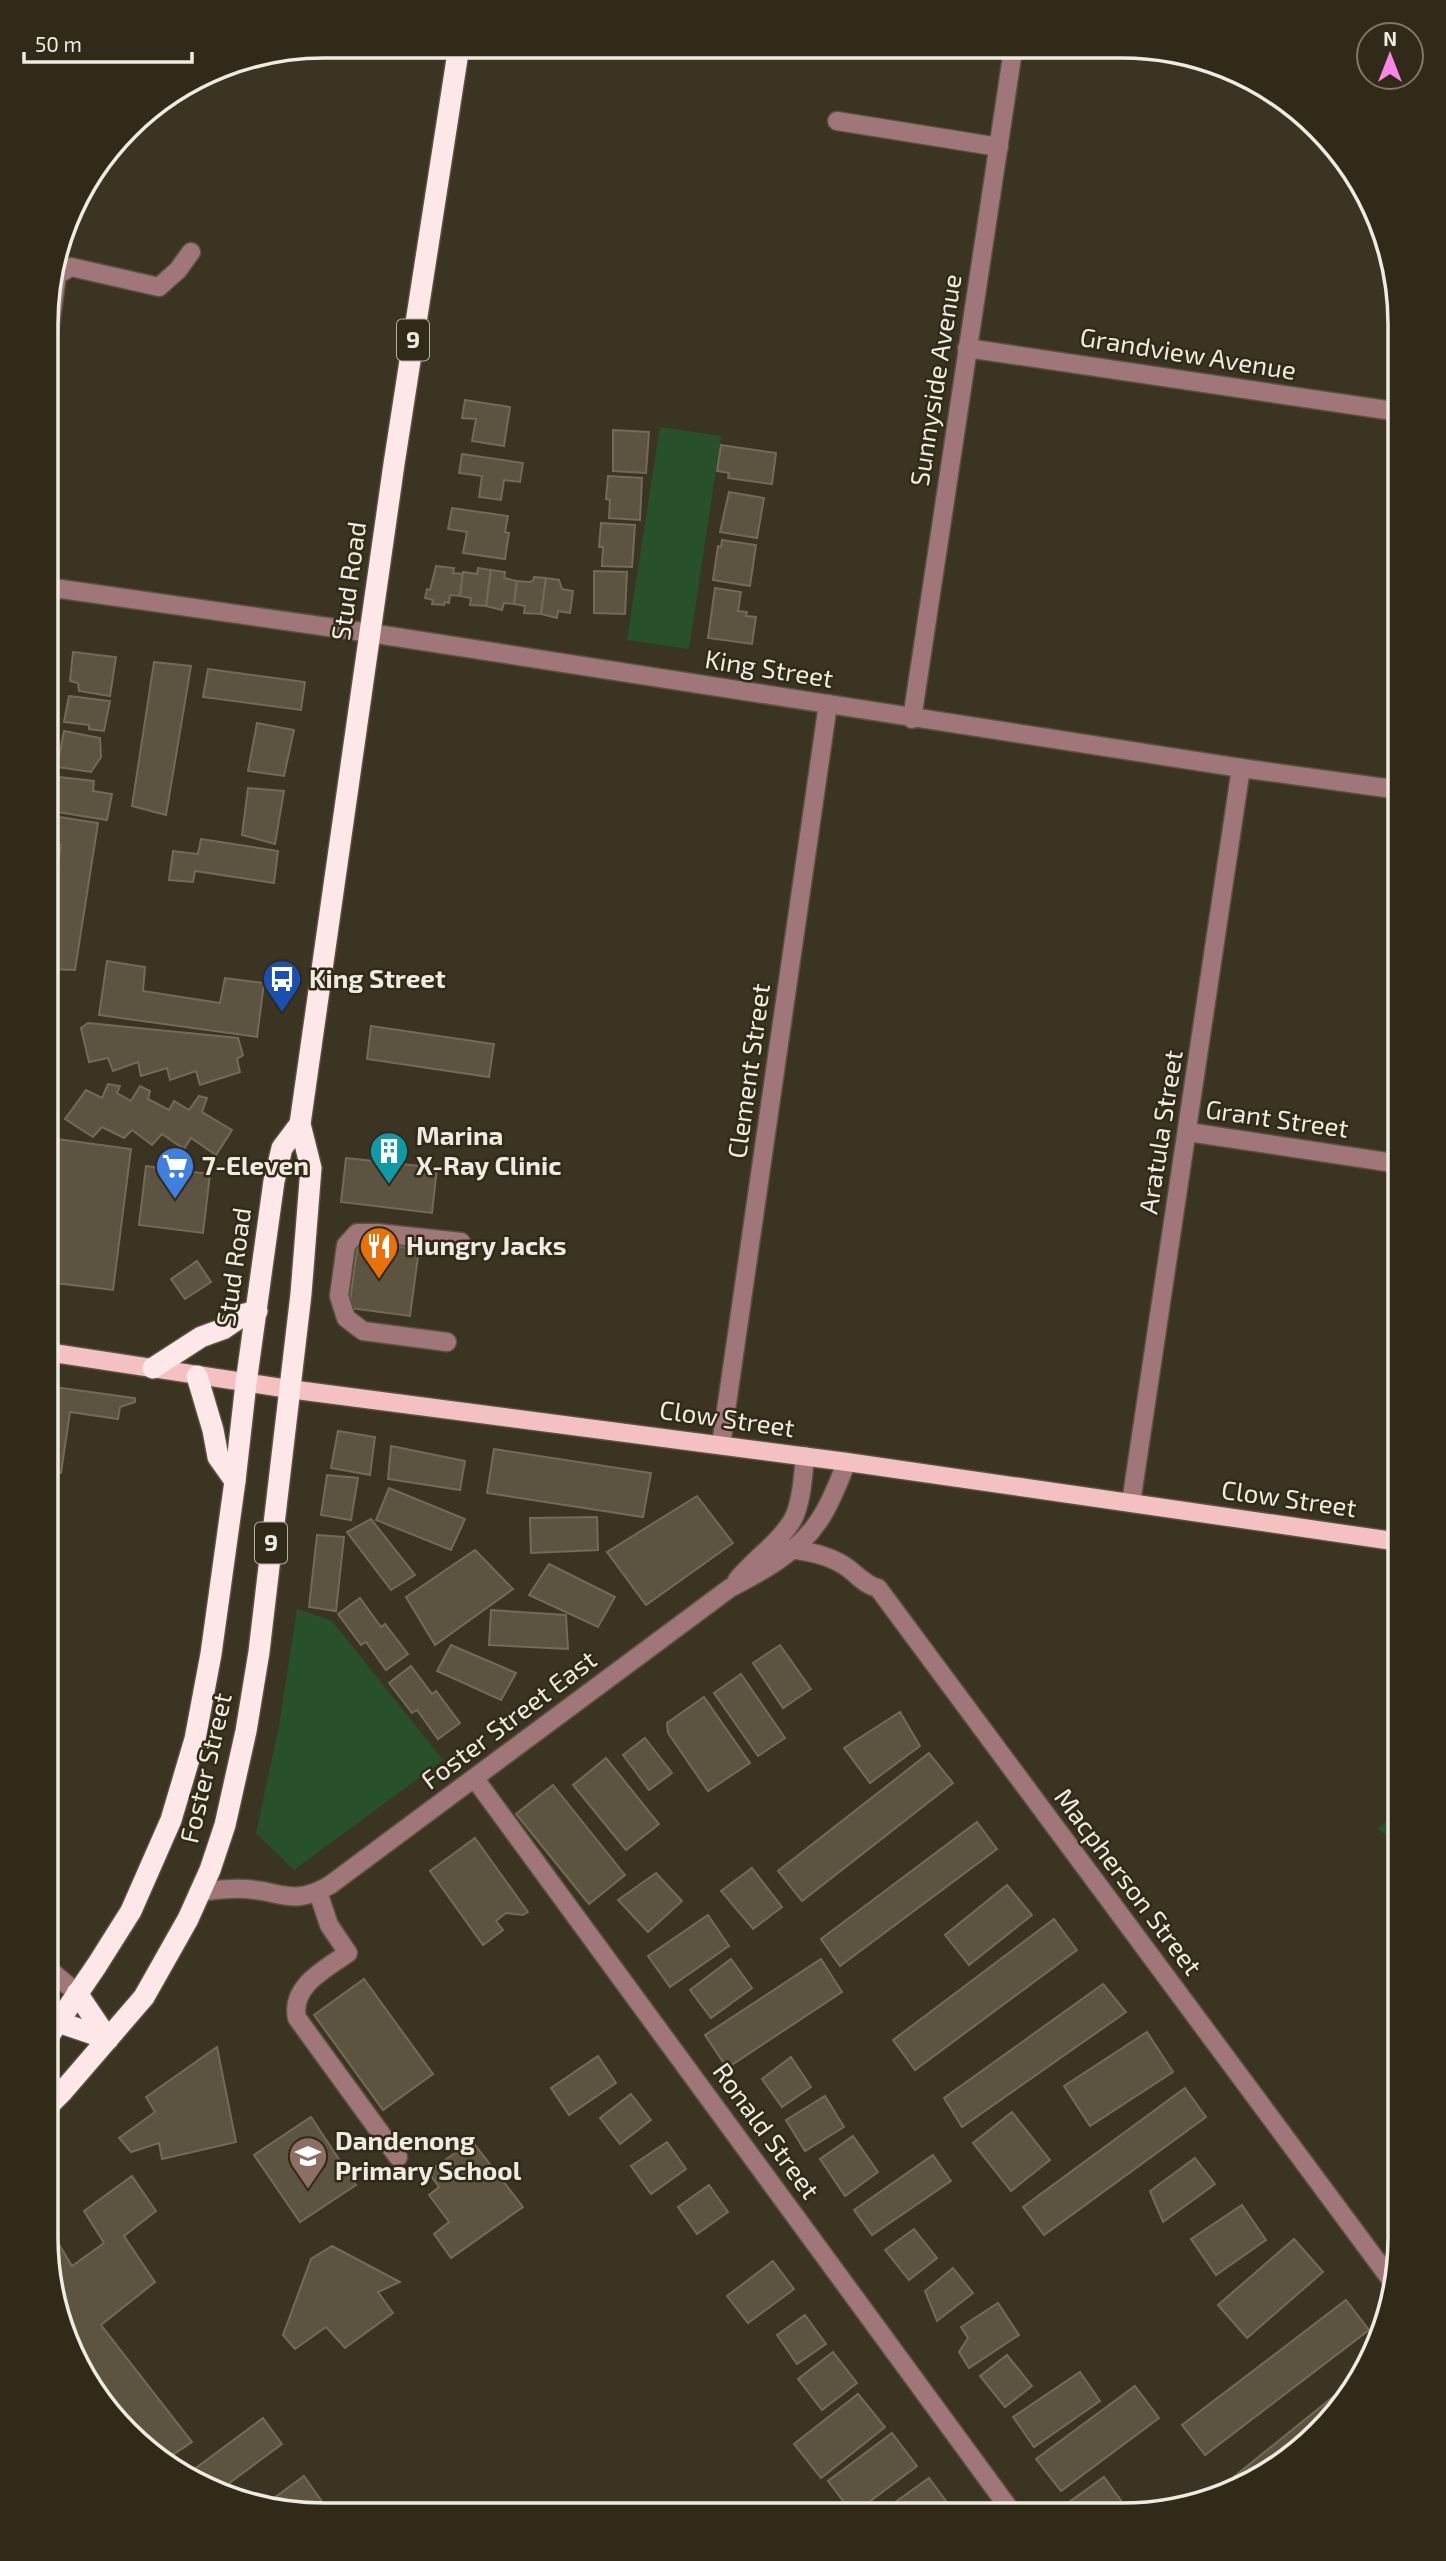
<svg xmlns="http://www.w3.org/2000/svg" width="1446" height="2561" font-family="'Exo 2',sans-serif">
<style>
.green{fill:#28512b}
.building{fill:#5c5441;stroke:#736a57;stroke-width:2}
.lines{fill:none;stroke-linecap:round;stroke-linejoin:round}
.minor-casing{stroke:#595141;stroke-width:21}
.major-casing{stroke:#595141;stroke-width:21}
.highway-casing{stroke:#595141;stroke-width:24}
.minor{stroke:#a07678;stroke-width:18}
.major{stroke:#f4c0c2;stroke-width:18}
.highway{stroke:#fde7e8;stroke-width:21}
.labels{text-anchor:middle;stroke-width:5;stroke-linejoin:round;paint-order:stroke}
.shield{fill:#322a19;stroke:#b7b1a4;stroke-width:2}
.shield-label{font-size:24px;font-weight:bold;fill:#f0ebe0}
.street-label{font-size:26px;fill:#f0ebe0;stroke:#322a19}
.poi-label{font-size:26px;font-weight:bold;fill:#f0ebe0;stroke:#322a19;text-anchor:start}
.rim{fill:none;stroke:#f0ebe0;stroke-width:3.5}
</style>
<rect width="100%" height="100%" fill="#3c3423"/>
<!-- green -->
<g class="green">
<path d="M660,427l61,9 -32,213 -62,-9z"/>
<path d="M297,1609l35,12 111,139 -149,110 -38,-37 23,-106z"/>
<path d="M1400,1811v34l-23,-16z"/>
</g>
<!-- building -->
<g class="building">
<path d="M465,400l45,7 -6,39 -32,-5 4,-22 -14,-1z"/>
<path d="M613,430l36,2 -3,41 -33,-2z"/>
<path d="M721,445l55,8 -4,31 -44,-6 1,-5 -12,-2z"/>
<path d="M462,454l61,9 -3,19 -16,-2 -3,20 -22,-3 3,-21 -23,-3z"/>
<path d="M608,476l34,2 -2,42 -31,-2 1,-18 -4,-1z"/>
<path d="M729,492l35,6 -7,40 -37,-6z"/>
<path d="M452,508l56,8 -3,16 4,1 -4,26 -42,-6 4,-21 -19,-3z"/>
<path d="M601,523l34,2 -3,42 -30,-1 1,-19h-4z"/>
<path d="M722,540l34,5 -6,41 -37,-6 5,-34 3,1z"/>
<path d="M436,566l18,2 -1,5 10,1 -3,22 -10,-1 -1,8 -4,-1 -1,3 -12,-1 1,-4 -8,-2 2,-9 3,1z"/>
<path d="M478,568l13,2 -5,36 -16,-1 1,-7 -11,-2 3,-24 14,2z"/>
<path d="M491,570l14,2 -1,6 13,3 -3,23 -10,-1 -2,7 -16,-4z"/>
<path d="M594,571l33,1 -2,42 -31,-1z"/>
<path d="M534,577l12,1 -5,36 -17,-1 1,-7 -11,-2 3,-23 12,1 4,-1z"/>
<path d="M546,578l13,2 3,9 11,2 -3,22 -12,-2 -1,7 -16,-4z"/>
<path d="M715,588l26,4 -3,19 9,1 -1,4 10,1 -4,27 -44,-6z"/>
<path d="M47,645l6,1 -6,44z"/>
<path d="M73,652l43,5 -6,39 -31,-5 -1,-8 -8,-2z"/>
<path d="M154,662l37,4 -25,149 -34,-9z"/>
<path d="M208,669l97,13 -4,28 -98,-13z"/>
<path d="M69,696l41,5 -6,30 -15,-2v-4l-25,-3z"/>
<path d="M257,723l37,7 -10,46 -36,-5z"/>
<path d="M64,731l36,7 1,19 -10,15 -34,-5z"/>
<path d="M59,777l35,4 -1,10 19,3 -5,26 -56,-9z"/>
<path d="M248,788l36,3 -9,53 -33,-9z"/>
<path d="M53,816l45,7 -23,147 -28,-1v-27l14,-97 -12,-2z"/>
<path d="M201,839l77,12 -4,32 -79,-12 -2,11 -24,-2 4,-29 25,3z"/>
<path d="M107,961l38,6 -2,24 77,12 5,-25 39,5 -7,54 -158,-22z"/>
<path d="M88,1023l150,15 5,17 -6,4 3,13 -40,13 -4,-14 -26,9 -3,-12 -26,8 -3,-14 -25,9 -5,-13 -19,4 -8,-34z"/>
<path d="M371,1026l123,18 -5,33 -122,-18z"/>
<path d="M108,1084l12,2 -3,7 14,8 9,-15 10,5 -2,8 21,11 5,-9 15,9 10,-14 8,2 -5,14 30,18 -16,25 -25,-17 -7,11 -22,-15 -10,11 -20,-15 -8,8 -22,-11 -9,10 -28,-18 21,-29 16,8z"/>
<path d="M57,1139l74,10 -18,141 -66,-8v-64z"/>
<path d="M346,1158l91,10 -5,45 -91,-11z"/>
<path d="M146,1166l64,8 -7,59 -64,-8z"/>
<path d="M358,1242l61,7 -9,67 -61,-8z"/>
<path d="M197,1261l14,21 -26,17 -14,-20z"/>
<path d="M47,1386l88,12v4l-15,5 -2,12 -48,-7 -9,61 -15,-2z"/>
<path d="M338,1431l37,6 -5,38 -39,-7z"/>
<path d="M391,1446l74,15 -5,29 -72,-11z"/>
<path d="M494,1449l157,24 -8,44 -156,-24z"/>
<path d="M327,1475l31,3 -7,42 -30,-5z"/>
<path d="M389,1488l76,31 -14,31 -75,-30z"/>
<path d="M697,1496l36,47 -87,62 -39,-53z"/>
<path d="M597,1517l1,33 -67,3 -1,-35z"/>
<path d="M371,1519l44,56 -24,15 -44,-58z"/>
<path d="M317,1535l27,2 -8,74 -27,-4z"/>
<path d="M475,1550l38,39 -78,56 -29,-48z"/>
<path d="M549,1564l66,33 -17,30 -69,-32z"/>
<path d="M360,1598l21,29 4,-3 23,30 -22,16 -20,-28 -5,3 -23,-31z"/>
<path d="M491,1610l75,5 2,34 -79,-4z"/>
<path d="M451,1645l65,28 -15,27 -64,-29z"/>
<path d="M780,1645l31,44 -28,19 -30,-45z"/>
<path d="M411,1666l21,28 4,-3 24,32 -22,16 -21,-29 -5,3 -23,-30z"/>
<path d="M741,1674l44,64 -27,18 -44,-63z"/>
<path d="M704,1697l46,66 -42,28 -40,-58 -1,-10z"/>
<path d="M900,1712l20,34 -50,37 -26,-35z"/>
<path d="M645,1738l27,35 -23,17 -26,-35z"/>
<path d="M929,1753l24,30 -151,118 -24,-30z"/>
<path d="M606,1758l53,66 -33,26 -53,-65z"/>
<path d="M553,1785l72,90 -36,29 -73,-90z"/>
<path d="M977,1822l20,27 -157,117 -19,-27z"/>
<path d="M475,1838l53,74 -5,3 -17,-2 -10,8 7,9 -20,15 -53,-74z"/>
<path d="M752,1868l30,39 -29,22 -32,-38z"/>
<path d="M656,1873l26,28 -34,31 -30,-32z"/>
<path d="M1007,1885l25,30 -63,50 -24,-30z"/>
<path d="M708,1915l21,31 -59,41 -22,-31z"/>
<path d="M1054,1919l23,31 -162,120 -22,-30z"/>
<path d="M731,1959l21,29 -41,30 -21,-28z"/>
<path d="M821,1959l21,33 -115,76 -22,-33z"/>
<path d="M364,1979l69,95 -50,36 -69,-95z"/>
<path d="M1103,1984l23,28 -164,115 -18,-29z"/>
<path d="M1147,2032l26,40 -83,54 -26,-40z"/>
<path d="M217,2047l19,95 -74,17 -3,-16 -28,9 -12,-14 36,-26 -9,-15z"/>
<path d="M598,2056l18,27 -47,32 -18,-27z"/>
<path d="M791,2057l20,30 -29,20 -20,-28z"/>
<path d="M1185,2088l21,29 -162,118 -21,-28z"/>
<path d="M631,2094l20,26 -31,24 -20,-26z"/>
<path d="M825,2096l19,31 -39,24 -19,-31z"/>
<path d="M1012,2112l38,48 -39,31 -38,-48z"/>
<path d="M311,2117l45,68 -56,37 -46,-67z"/>
<path d="M853,2136l25,36 -33,24 -25,-37z"/>
<path d="M472,2141l51,66 -72,51 -17,-24 15,-12 -20,-27 10,-8 -11,-15z"/>
<path d="M667,2142l19,27 -35,25 -20,-28z"/>
<path d="M933,2155l18,26 -79,54 -18,-25z"/>
<path d="M1195,2158l20,26 -52,38 -13,-31z"/>
<path d="M132,2176l24,35 -32,25 31,46 -54,43 91,117 -30,20 -8,-4 -51,-52 -43,-79 -14,-90v-6l3,-3 23,38 32,-23 -20,-32z"/>
<path d="M709,2185l19,27 -31,22 -19,-27z"/>
<path d="M1242,2205l24,35 -50,35 -25,-36z"/>
<path d="M914,2229l23,29 -28,22 -24,-30z"/>
<path d="M1294,2239l29,33 -76,66 -29,-33z"/>
<path d="M332,2246l68,36 -22,10 15,21 -48,35 -19,-21 -31,22 -12,-14 28,-76z"/>
<path d="M773,2261l21,28 -46,34 -21,-27z"/>
<path d="M953,2268l20,25 -36,28 -12,-30z"/>
<path d="M1346,2300l23,30 -164,125 -23,-30z"/>
<path d="M998,2303l21,32 -50,33 -10,-16 9,-14 -7,-11z"/>
<path d="M805,2315l21,29 -29,20 -20,-29z"/>
<path d="M833,2352l24,31 -35,27 -24,-31z"/>
<path d="M1007,2355l25,31 -27,21 -25,-31z"/>
<path d="M1080,2372l20,29 -66,46 -21,-30z"/>
<path d="M1360,2375l-17,31 -52,52 -61,33 -5,-7z"/>
<path d="M1135,2386l24,32 -98,73 -25,-32z"/>
<path d="M858,2394l27,33 -64,51 -27,-34z"/>
<path d="M263,2418l19,26 -66,49 -31,-17z"/>
<path d="M892,2433l25,33 -64,48 -25,-33z"/>
<path d="M304,2476l19,27 -13,10h-23l-24,-7z"/>
<path d="M1104,2477l21,29 -14,9h-38l-8,-10z"/>
<path d="M929,2478l20,27 -14,10h-49l-3,-4z"/>
<path d="M1164,2500l5,8 -22,3z"/>
</g>
<g class="lines">
<!-- minor casing -->
<g class="minor-casing">
<g id="minor">
<path d="M837,121l162,26"/>
<path d="M48,340l9,-65 14,-8 88,20 19,-17 13,-18"/>
<path d="M967,348l433,64"/>
<path d="M47,587l323,46 871,135 159,22"/>
<path d="M912,719l101,-669"/>
<path d="M1188,1132l212,32"/>
<path d="M447,1342l-84,-11 -17,-13 -7,-22 7,-51 11,-12h21l83,9"/>
<path d="M721,1445l107,-741"/>
<path d="M1131,1503l110,-735"/>
<path d="M791,1549c19,3 37,6 54,17 11,7 19,19 33,22l516,696"/>
<path d="M737,1580c16,-20 48,-42 58,-65 7,-18 8,-39 10,-59"/>
<path d="M475,1779l539,736"/>
<path d="M200,1892c15,-2 30,-4 45,-3 38,2 47,18 85,-4l400,-297c31,-16 68,-36 88,-66 13,-18 20,-40 29,-60"/>
<path d="M318,1892l11,33 19,28c-22,16 -58,33 -51,65l101,139"/>
<path d="M46,1967l31,26"/>
</g>
</g>
<!-- major casing -->
<g class="major-casing">
<path id="major" d="M47,1352l242,37 558,73 553,80"/>
</g>
<!-- highway casing -->
<g class="highway-casing">
<g id="highway">
<path d="M153,1368l48,-31 22,-8 22,-15 12,-3"/>
<path d="M197,1376l16,54 5,27 17,24"/>
<path d="M77,1993l31,46"/>
<path d="M58,2022l50,17"/>
<path d="M46,2040l51,-75 34,-54 40,-91 24,-81 16,-85 24,-173 11,-98 28,-202 8,-33 18,-24"/>
<path d="M46,2108l17,-17 81,-94 44,-78 22,-49 15,-45 21,-94 13,-79 42,-358 10,-126 -11,-44 94,-660 65,-418"/>
</g>
</g>
<!-- minor -->
<use href="#minor" class="minor"/>
<!-- major -->
<use href="#major" class="major"/>
<!-- highway -->
<use href="#highway" class="highway"/>
</g>
<!-- icons -->
<defs>
<g id="bus-pin" transform="scale(2.0125)"><path d="M0 17L-7.5 6A9.5 9.5 0 1 1 7.5 6Z" fill="#1a4fb4" stroke="#322a19"/><path d="M-5-6H5V4H4V6H2V4H-2V6H-4V4H-5ZM-3.5-4V0h7V-4ZM-3.5 1.2v1.5H-2V1.2ZM2 1.2v1.5H3.5V1.2Z" fill="#fff"/></g>
<g id="building-pin" transform="scale(2.0125)"><path d="M0 17L-7.5 6A9.5 9.5 0 1 1 7.5 6Z" fill="#0f9aa8" stroke="#322a19"/><path d="M-4-6H4V6H1V3H-1V6H-4ZM-2.5-4.3h1.7v1.8h-1.7ZM.8-4.3h1.7v1.8H.8ZM-2.5-1h1.7V.8h-1.7ZM.8-1h1.7V.8H.8Z" fill="#fff"/></g>
<g id="supermarket-pin" transform="scale(2.0125)"><path d="M0 17L-7.5 6A9.5 9.5 0 1 1 7.5 6Z" fill="#3f7fe0" stroke="#322a19"/><path d="M-6-5.5h2.5l.6 2H6L4.5 2H-2.5L-4.4-4H-6ZM-1.5 3.2a1.3 1.3 0 1 0 .1 0ZM3 3.2a1.3 1.3 0 1 0 .1 0Z" fill="#fff"/></g>
<g id="restaurant-pin" transform="scale(2.0125)"><path d="M0 17L-7.5 6A9.5 9.5 0 1 1 7.5 6Z" fill="#e8710a" stroke="#322a19"/><path d="M-5-6h1v4h1v-4h1v4h1v-4h1v5L-1.5 .5V6h-2V.5L-5-1ZM5-6V6H3V1.5H1.5Q1.5-4 5-6Z" fill="#fff"/></g>
<g id="school-pin" transform="scale(2.0125)"><path d="M0 17L-7.5 6A9.5 9.5 0 1 1 7.5 6Z" fill="#8d6e63" stroke="#322a19"/><path d="M0-5L7-2L0 1L-7-2ZM-4 1L0 2.5L4 1V4Q0 6-4 4Z" fill="#fff"/></g>
</defs>
<g fill-rule="evenodd">
<use href="#bus-pin" x="282" y="979"/>
<use href="#building-pin" x="389" y="1151"/>
<use href="#supermarket-pin" x="175" y="1166"/>
<use href="#restaurant-pin" x="379" y="1246"/>
<use href="#school-pin" x="308" y="2156"/>
</g>
<g class="labels">
<!-- shield labels -->
<g class="shield">
<rect x="397" y="319.5" width="32" height="41" rx="5"/>
<rect x="255" y="1522.5" width="32" height="41" rx="5"/>
</g>
<g class="shield-label">
<text x="413" y="348">9</text>
<text x="271" y="1551">9</text>
</g>
<!-- street labels -->
<g class="street-label">
<text transform="translate(1188 354) rotate(9)" y="9">Grandview Avenue</text>
<text transform="translate(936 380) rotate(-81)" y="9">Sunnyside Avenue</text>
<text transform="translate(349 581) rotate(-82)" y="9">Stud Road</text>
<text transform="translate(769 669) rotate(9)" y="9">King Street</text>
<text transform="translate(749 1071) rotate(-82)" y="9">Clement Street</text>
<text transform="translate(1277 1119) rotate(8)" y="9">Grant Street</text>
<text transform="translate(1161 1132) rotate(-81)" y="9">Aratula Street</text>
<text transform="translate(234 1267) rotate(-82)" y="9">Stud Road</text>
<text transform="translate(727 1419) rotate(8)" y="9">Clow Street</text>
<text transform="translate(1289 1499) rotate(8)" y="9">Clow Street</text>
<text transform="translate(509 1720) rotate(-37)" y="9">Foster Street East</text>
<text transform="translate(206 1768) rotate(-77)" y="9">Foster Street</text>
<text transform="translate(1128 1882) rotate(53)" y="9">Macpherson Street</text>
<text transform="translate(766 2131) rotate(54)" y="9">Ronald Street</text>
</g>
<!-- poi labels -->
<g class="poi-label">
<text x="309" y="988">King Street</text>
<text x="416" y="1145">Marina<tspan x="416" dy="30">X-Ray Clinic</tspan></text>
<text x="202" y="1175">7-Eleven</text>
<text x="406" y="1255">Hungry Jacks</text>
<text x="335" y="2150">Dandenong<tspan x="335" dy="30">Primary School</tspan></text>
</g>
</g>
<!-- crop -->
<path d="M0 0H1446V2561H0ZM324 58H1122A266 266 0 0 1 1388 324V2237A266 266 0 0 1 1122 2503H324A266 266 0 0 1 58 2237V324A266 266 0 0 1 324 58Z" fill="#322a19" fill-rule="evenodd"/>
<path class="rim" d="M324 58H1122A266 266 0 0 1 1388 324V2237A266 266 0 0 1 1122 2503H324A266 266 0 0 1 58 2237V324A266 266 0 0 1 324 58Z"/>
<!-- north arrow -->
<g transform="translate(1390 56)"><circle r="33" fill="#322a19" stroke="#7e7769" stroke-width="2"/>
<path d="M0-5L12 26L0 18L-12 26Z" fill="#fa87e7"/>
<text y="-10" font-size="19" font-weight="bold" text-anchor="middle" fill="#f0ebe0">N</text>
</g>
<!-- scale -->
<path d="M24 52v10h168v-10" fill="none" stroke="#f0ebe0" stroke-width="3.5"/>
<text x="35" y="52" font-size="21" fill="#f0ebe0" stroke="#322a19" stroke-width="5" paint-order="stroke">50 m</text>
</svg>
